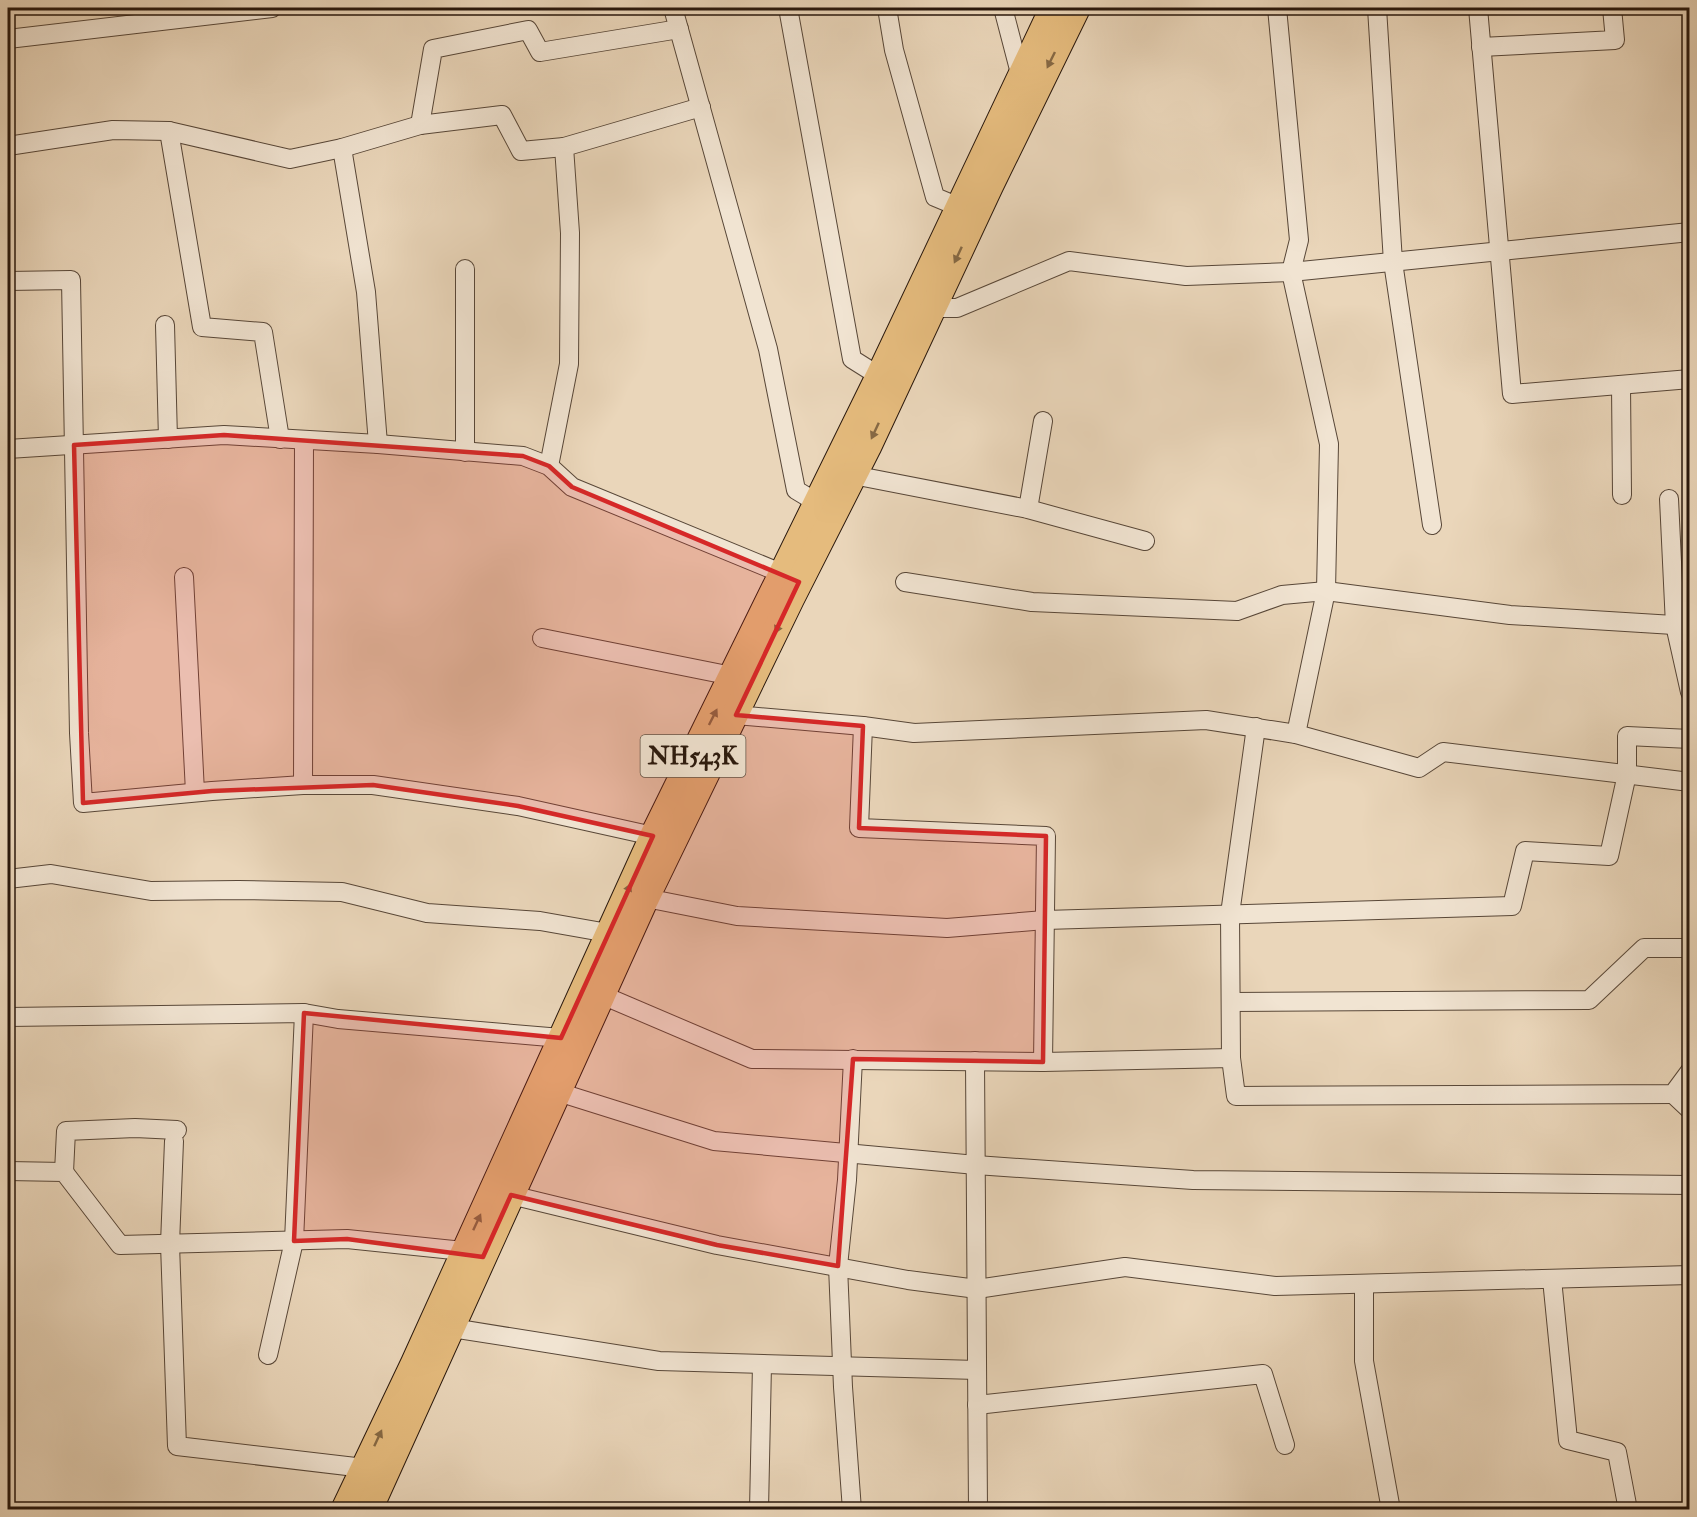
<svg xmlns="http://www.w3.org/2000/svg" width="1697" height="1517" font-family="'IM FELL Double Pica',serif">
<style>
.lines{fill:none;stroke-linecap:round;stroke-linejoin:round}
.minor-casing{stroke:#584738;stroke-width:20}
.highway-casing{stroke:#28170c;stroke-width:28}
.minor{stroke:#f1e4d2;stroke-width:18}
.highway{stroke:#e5bb7d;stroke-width:26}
.oneway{fill:#866944}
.marked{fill:#d62828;fill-opacity:0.2;stroke:#d62828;stroke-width:4.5;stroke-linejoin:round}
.labels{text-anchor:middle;stroke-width:4.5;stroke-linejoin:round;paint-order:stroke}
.shield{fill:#f1e4d2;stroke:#645447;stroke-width:1.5}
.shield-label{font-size:24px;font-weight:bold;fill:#28170c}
</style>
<rect width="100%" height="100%" fill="#ead6ba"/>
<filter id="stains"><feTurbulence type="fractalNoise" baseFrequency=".00333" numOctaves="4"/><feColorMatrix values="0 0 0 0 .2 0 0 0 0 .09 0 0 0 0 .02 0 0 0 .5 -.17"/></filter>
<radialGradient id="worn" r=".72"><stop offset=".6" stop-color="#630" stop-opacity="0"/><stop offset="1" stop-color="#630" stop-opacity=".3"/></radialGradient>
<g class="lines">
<!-- minor casing -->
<g class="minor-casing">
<g id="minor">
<path d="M673,8l95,341 28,141 20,12"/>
<path d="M788,8l64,351 27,17"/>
<path d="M887,8l7,42 41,147 24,10"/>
<path d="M1003,8l18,69"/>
<path d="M1277,8l22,232 -8,32 38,172 -3,147 -30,143"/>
<path d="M1377,8l16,254 39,263"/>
<path d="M1478,8l34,386 178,-15"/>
<path d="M8,39l264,-31"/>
<path d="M1481,47l134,-7 -3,-32"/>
<path d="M420,125l13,-76 95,-19 12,22 139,-23"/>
<path d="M169,131l33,196 61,5 17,107"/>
<path d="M8,146l105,-16 56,1 121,28 52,-11 78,-23 82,-10 19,36 43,-4"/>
<path d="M342,148l24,144 12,152"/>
<path d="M465,269v183"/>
<path d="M8,281l63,-1 8,453 4,70 129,-12 91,-6h70l145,21 135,30"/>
<path d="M932,308h25l112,-47 117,15 105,-4 399,-40"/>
<path d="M165,325l3,114"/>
<path d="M1621,385l1,110"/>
<path d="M8,449l216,-14 154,9 145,12 26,10 23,21 209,86"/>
<path d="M549,466l20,-102 1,-131 -6,-86 137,-40"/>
<path d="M853,475l175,34 117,32"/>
<path d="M1669,499l6,126 15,67"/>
<path d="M1028,509l15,-88"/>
<path d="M184,577l11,215"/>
<path d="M905,582l127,20 205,9 45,-16 44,-4 184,24 180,11"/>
<path d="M542,638l190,38"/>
<path d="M736,715l127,11 51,7 292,-13 90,14 123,34 24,-16 247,30"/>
<path d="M863,726l-4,102 187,8 -3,226"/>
<path d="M303,785l1,-344"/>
<path d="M8,879l43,-5 100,17 87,-1 104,2 85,21 113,8 68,12"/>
<path d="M646,898l91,18 210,12 98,-8 467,-14 13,-55 84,5 18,-82v-38l63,3"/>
<path d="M602,995l150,64 291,3 188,-4 5,38 437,-2 17,-23"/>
<path d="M1231,1002l358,-2 55,-52h46"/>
<path d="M8,1017l296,-4 34,6 223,19"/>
<path d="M1231,1058l-1,-144 26,-187"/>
<path d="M975,1061l3,449"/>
<path d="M558,1092l156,49 262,24 217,15 497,5"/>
<path d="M1673,1094l17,16"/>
<path d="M174,1141l-4,103 7,202 187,22"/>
<path d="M8,1171l56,1 56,73 227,-6 116,12"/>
<path d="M64,1172l2,-41 69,-3 42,2"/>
<path d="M511,1195l206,50 191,35 69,9 148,-22 150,19 415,-11"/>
<path d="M1552,1279l16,161 49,12 11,58"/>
<path d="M1364,1284v77l27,149"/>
<path d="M452,1328l207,33 318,9"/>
<path d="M268,1355l26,-114 10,-228"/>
<path d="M977,1405l286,-31 22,71"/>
<path d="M759,1510l3,-146"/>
<path d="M852,1510l-9,-123 -5,-121 9,-86 6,-121"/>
</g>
</g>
<!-- highway casing -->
<g class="highway-casing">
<g id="highway">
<path d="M344,1510l70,-147 239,-527 226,-460 174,-368"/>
<path d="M369,1510l276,-610 146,-301 77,-152 122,-261 87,-178"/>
</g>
</g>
<!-- minor -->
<use href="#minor" class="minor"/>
<!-- highway -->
<use href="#highway" class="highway"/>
</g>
<!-- one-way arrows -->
<defs><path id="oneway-solid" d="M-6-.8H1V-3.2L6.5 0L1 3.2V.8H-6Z" transform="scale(1.5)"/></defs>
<g class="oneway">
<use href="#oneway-solid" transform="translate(1051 60) rotate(116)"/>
<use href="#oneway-solid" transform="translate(958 255) rotate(115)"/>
<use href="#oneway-solid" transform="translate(875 431) rotate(115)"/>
<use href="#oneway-solid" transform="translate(779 625) rotate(115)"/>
<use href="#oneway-solid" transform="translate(713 717) rotate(-63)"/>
<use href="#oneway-solid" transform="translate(627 892) rotate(-66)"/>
<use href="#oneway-solid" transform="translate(477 1222) rotate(-65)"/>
<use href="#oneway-solid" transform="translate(378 1438) rotate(-65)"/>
</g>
<!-- marked area -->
<path class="marked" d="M224,435l299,21 26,10 23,21 227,95 -63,133 127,11 -4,102 187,8 -3,226 -190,-3 -15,207 -121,-21 -206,-50 -28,62 -136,-18 -53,2 10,-228 257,25 92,-202 -135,-30 -145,-21 -161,6 -129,12 -9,-358z"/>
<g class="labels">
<!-- shield labels -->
<rect class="shield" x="640.5" y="735" width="105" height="42" rx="4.5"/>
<g class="shield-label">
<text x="693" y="764">NH543K</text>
</g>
</g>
<!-- margin -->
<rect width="1697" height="1517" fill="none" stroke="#ead6ba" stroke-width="30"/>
<rect x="9" y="9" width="1679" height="1499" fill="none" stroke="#28170c" stroke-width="3"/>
<rect x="15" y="15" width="1667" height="1487" fill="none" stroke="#28170c" stroke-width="1.5"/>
<rect width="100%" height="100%" filter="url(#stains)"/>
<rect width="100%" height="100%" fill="url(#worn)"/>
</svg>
